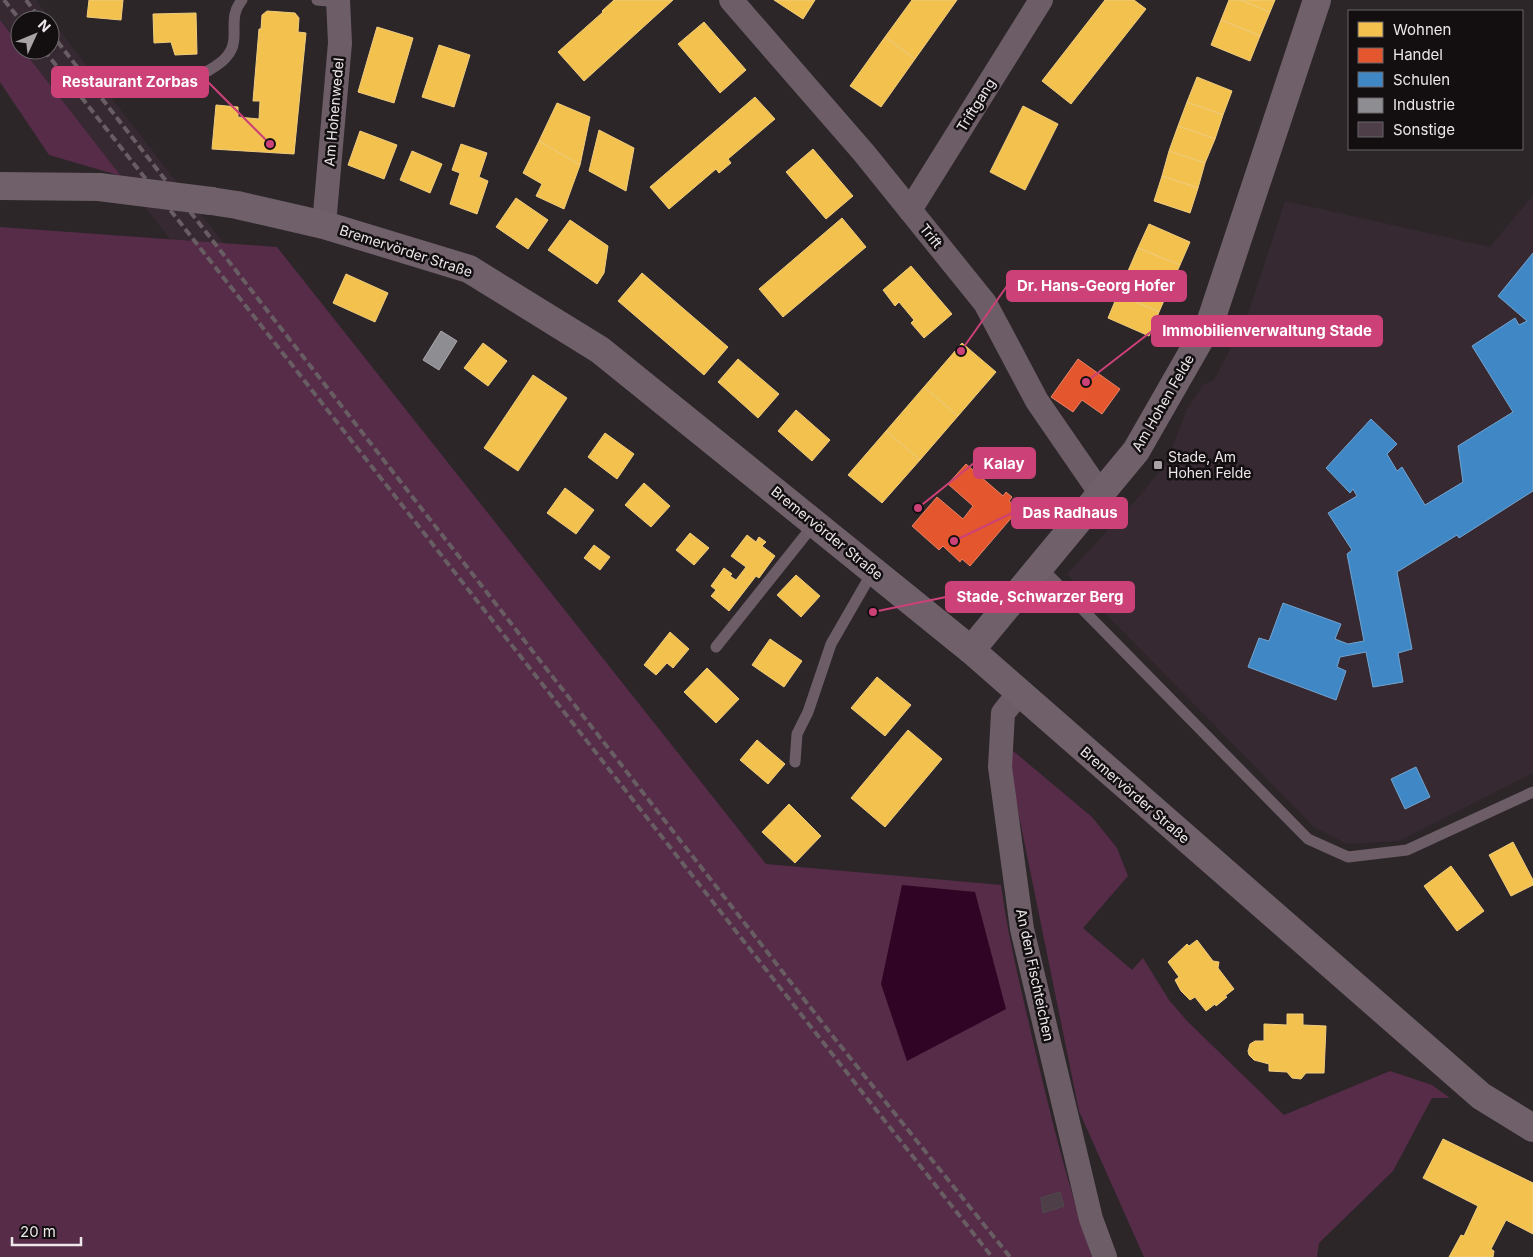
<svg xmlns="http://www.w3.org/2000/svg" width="1533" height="1257" font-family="Inter,sans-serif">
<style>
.built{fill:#362931}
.green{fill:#562c48}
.water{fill:#300424}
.homes{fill:#f2c14e;stroke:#f0cc7d}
.shops{fill:#e4572e;stroke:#e78266}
.schools{fill:#3f88c5;stroke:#73a4d0}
.industry{fill:#8d8d92;stroke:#aaa8ac}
.building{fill:#4d3e48;stroke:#4f4a4d}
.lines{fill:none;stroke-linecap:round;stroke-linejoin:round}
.lane{stroke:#6c5d66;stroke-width:11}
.street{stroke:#6c5d66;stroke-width:24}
.secondary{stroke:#6f6069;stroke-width:28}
.rail{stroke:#685d63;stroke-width:4;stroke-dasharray:8 4;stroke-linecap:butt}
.secondary-bridge{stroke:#6f6069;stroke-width:28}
.poi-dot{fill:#a9a3a6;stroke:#130f11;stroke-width:2}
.labels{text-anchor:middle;stroke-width:5;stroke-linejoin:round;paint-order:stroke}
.street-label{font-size:14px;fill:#ede6ea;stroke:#130f11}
.poi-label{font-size:14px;fill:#ede6ea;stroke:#130f11;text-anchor:start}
.leader{fill:none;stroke:#cb4178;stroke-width:2}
.callout-dot{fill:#cb4178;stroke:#130f11;stroke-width:2}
.callout{fill:#cb4178;stroke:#cb4178;stroke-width:2}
.callout-label{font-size:15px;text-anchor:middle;font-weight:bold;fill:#fff}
</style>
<rect width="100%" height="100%" fill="#2c2629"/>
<!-- built -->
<g class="built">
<path d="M0,0h36l598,775 -28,25 -583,-750h27v-30h-30v26l-20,-26z"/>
<path d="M1533,195v578l-134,68 -52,3 -33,-17 -247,-253 70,-75 29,-35 21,-55 16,-24 11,-5 34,-66 37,-113 205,46z"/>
</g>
<!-- green -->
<g class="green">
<path d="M0,20l20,26v4h3l98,126 -72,-21 -49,-73z"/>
<path d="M0,227l277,20 489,617 235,21c7,53 20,104 32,156 17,73 35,145 59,216h-1092z"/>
<path d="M1012,750l80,67 25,31 11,28 -45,52 49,42 11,-12 26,42 18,21 97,94 106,-44 42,14 18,13h-18l-39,73 -74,72 -2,14h-173l-65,-146 -72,-354z"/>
</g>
<!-- water -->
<path class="water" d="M902,885l73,7 31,117 -99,52 -26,-77z"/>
<!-- homes -->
<g class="homes">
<path d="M89,0h34l-2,20 -34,-3z"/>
<path d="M614,0h59l-89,81 -26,-29 45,-40 -1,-1z"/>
<path d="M774,0h41l-12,19z"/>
<path d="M912,0h45l-42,59 -30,-22z"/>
<path d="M1105,0h29l12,9 -75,95 -29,-23z"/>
<path d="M1229,0h12l29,12 -10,24 -39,-16z"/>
<path d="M1241,0h34l-5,12z"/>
<path d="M267,11l28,2 4,5 -1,14 8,1 -12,121 -82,-5 4,-44 22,2v10l21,2 1,-18h-7l6,-72h2l1,-14z"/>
<path d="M196,13l1,41 -22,1 -4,-13 -17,1 -1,-29z"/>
<path d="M1221,20l39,16 -10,25 -39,-16z"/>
<path d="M704,22l42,48 -26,23 -42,-49z"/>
<path d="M377,27l36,11 -19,65 -36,-11z"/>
<path d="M885,37l30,22 -34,48 -31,-21z"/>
<path d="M439,45l31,10 -16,52 -32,-10z"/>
<path d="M1197,77l35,14 -9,24 -36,-13z"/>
<path d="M755,97l20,22 -47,40 3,4 -12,10 -3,-4 -47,40 -19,-22z"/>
<path d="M1187,102l36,13 -8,24 -37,-13z"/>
<path d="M557,103l33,14 -10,48 -41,-24z"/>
<path d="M1023,106l35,18 -33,66 -35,-18z"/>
<path d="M1178,126l37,13 -10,24 -36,-12z"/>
<path d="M599,130l35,18 -8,43 -37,-20z"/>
<path d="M360,131l37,14 -13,34 -36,-14z"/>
<path d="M539,141l41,24 -16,44 -28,-13 6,-12 -19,-11z"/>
<path d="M461,144l26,9 -8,24 9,4 -11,33 -27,-10 10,-31 -8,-3z"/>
<path d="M813,149l40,47 -27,23 -40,-47z"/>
<path d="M412,151l30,13 -12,29 -30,-13z"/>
<path d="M1169,151l36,12 -7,25 -36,-12z"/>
<path d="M1162,176l36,12 -8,25 -36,-12z"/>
<path d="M516,198l32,22 -20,29 -32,-22z"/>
<path d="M842,218l24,29 -83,70 -24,-28z"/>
<path d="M570,220l38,26 -4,27 -7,11 -49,-34z"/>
<path d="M1149,224l41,18 -10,23 -42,-17z"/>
<path d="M1138,248l42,17 -11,24 -41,-18z"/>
<path d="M911,266l41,48 -28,24 -13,-15 3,-3 -15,-18 -4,4 -12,-16z"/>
<path d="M1128,271l41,18 -10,23 -41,-18z"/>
<path d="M642,273l86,74 -24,28 -86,-74z"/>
<path d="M346,274l42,19 -13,29 -42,-19z"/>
<path d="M1118,294l41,18 -10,24 -41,-18z"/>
<path d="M483,343l24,18 -19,25 -24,-18z"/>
<path d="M962,343l34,29 -38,44 -34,-29z"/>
<path d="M738,359l41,35 -21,24 -40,-36z"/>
<path d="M533,375l34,23 -49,73 -34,-23z"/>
<path d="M924,387l34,29 -38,44 -34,-29z"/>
<path d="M796,410l34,30 -18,21 -34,-30z"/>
<path d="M886,431l34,29 -38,43 -34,-28z"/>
<path d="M605,433l29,21 -17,25 -29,-22z"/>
<path d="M644,483l26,23 -19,21 -26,-22z"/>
<path d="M565,488l29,22 -18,24 -29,-21z"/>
<path d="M690,533l19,15 -15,17 -18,-15z"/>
<path d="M747,535l9,7 3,-5 7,5 -4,4 13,10 -16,22 -3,-2 -27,35 -18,-15 5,-6 -5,-4 13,-18 8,6 -2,2 6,4 10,-13 -15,-11z"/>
<path d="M594,545l16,12 -10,13 -16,-12z"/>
<path d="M796,575l24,21 -19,21 -24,-22z"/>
<path d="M670,632l19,17 -16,19 -6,-5 -11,12 -12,-10z"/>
<path d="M770,639l32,22 -18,26 -32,-22z"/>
<path d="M707,668l32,31 -23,24 -32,-31z"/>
<path d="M877,677l34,28 -26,31 -34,-28z"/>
<path d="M908,730l34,29 -57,68 -34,-29z"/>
<path d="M757,740l28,24 -17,20 -28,-24z"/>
<path d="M789,804l32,32 -26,27 -33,-31z"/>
<path d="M1513,842l20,38v5l-22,11 -22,-41z"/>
<path d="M1451,866l33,45 -27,20 -33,-45z"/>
<path d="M1197,940l16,21 6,1 -1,6 16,21 -9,7 2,1 -11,9 -1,-2 -9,7 -11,-14 -5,3 -9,-9 -6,-11 4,-3 -11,-15 19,-18 2,2z"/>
<path d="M1287,1014h16v11l23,1 -2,47h-18l-5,6 -9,-1 -5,-6 -18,-1v-7l-15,-4 -5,-5 -1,-4 2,-7 5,-3h9v-17l23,1z"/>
<path d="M1443,1139l90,44v51l-27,-14 -15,29 3,2 -1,6h-44l12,-22 3,1 14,-30 -55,-28z"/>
</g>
<!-- shops -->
<g class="shops">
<path d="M1078,359l42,30 -18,25 -20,-14 -9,12 -22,-15z"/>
<path d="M966,464l37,32 3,-4 6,5 -3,4 10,8 -49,57 -8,-7 -2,3 -17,-16 -4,4 -27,-24 25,-29 26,22 10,-13 -25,-22z"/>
</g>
<!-- schools -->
<g class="schools">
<path d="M1533,253v238l-74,47 -2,-3 -60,37 15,77 -14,4 5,29 -30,5 -7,-35 -26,5 -3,10 9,4 -10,29 -88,-33 11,-29 10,3 14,-38 58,21 -6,15 13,5 16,-3 -17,-87 5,-4 -24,-37 29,-17 -4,-7 -3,4 -24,-25 45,-49 26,25 -10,10 10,17 5,-4 23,38 38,-23 -5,-36 55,-34 -41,-66 43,-28 4,7 8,-4 -29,-25z"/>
<path d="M1416,767l14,30 -25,12 -14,-30z"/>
</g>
<!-- industry -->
<path class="industry" d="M441,331l16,10 -18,29 -16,-10z"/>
<!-- building -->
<path class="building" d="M1060,1192l4,14 -21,7 -2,-15z"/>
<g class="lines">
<!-- lane -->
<g class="lane">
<path d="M317,0l21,2"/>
<path d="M206,72c10,-6 21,-12 26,-24 6,-15 -4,-31 10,-48"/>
<path d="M1040,566l268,273 40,18 59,-7 126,-58"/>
<path d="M716,647l99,-124"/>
<path d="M795,762l2,-28 11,-22 23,-68 42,-73"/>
</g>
<!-- street -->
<g class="street">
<path d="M731,0l133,153 121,150 52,98 64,93"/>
<path d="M910,210l131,-210"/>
<path d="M324,225l16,-182 -2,-43"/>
<path d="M1019,693l-16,20 -3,54 22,162 69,290 14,38"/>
</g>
<!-- secondary -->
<g class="secondary">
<path d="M0,186l99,1"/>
<path d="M211,201l26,4 87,20 145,44 131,81 371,300 510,446 52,32"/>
<path d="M971,650l165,-199 75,-131 106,-320"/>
</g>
<!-- rail -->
<g class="rail">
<path d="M4,0l16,20"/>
<path d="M26,0l15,20"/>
<path d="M50,32l785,1007 175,218"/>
<path d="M44,50c317,401 631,805 948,1207"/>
</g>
<!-- secondary-bridge -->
<path class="secondary-bridge" d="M99,187l112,14"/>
</g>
<!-- markers -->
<rect class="poi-dot" x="1153" y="460" width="10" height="10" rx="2.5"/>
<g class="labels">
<!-- street labels -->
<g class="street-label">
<text transform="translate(976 105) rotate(-58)" y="5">Triftgang</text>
<text transform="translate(334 112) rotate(-85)" y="5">Am Hohenwedel</text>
<text transform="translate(931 236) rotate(51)" y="5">Trift</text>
<text transform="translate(406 251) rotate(18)" y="5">Bremervörder Straße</text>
<text transform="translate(1163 403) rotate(-60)" y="5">Am Hohen Felde</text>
<text transform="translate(827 533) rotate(39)" y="5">Bremervörder Straße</text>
<text transform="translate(1135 795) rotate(41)" y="5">Bremervörder Straße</text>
<text transform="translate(1035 975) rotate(78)" y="5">An den Fischteichen</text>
</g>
<!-- poi labels -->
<g class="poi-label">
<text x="1168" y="462">Stade, Am<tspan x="1168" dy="16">Hohen Felde</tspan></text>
</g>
</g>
<!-- callouts -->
<path class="leader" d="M270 144L208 82M961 351L1007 286M1086 382L1152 331M918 508L974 463M954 541L1012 513M873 612L946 597"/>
<g class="callout-dot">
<circle cx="270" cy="144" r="5"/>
<circle cx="961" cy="351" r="5"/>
<circle cx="1086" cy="382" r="5"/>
<circle cx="918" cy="508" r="5"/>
<circle cx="954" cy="541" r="5"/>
<circle cx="873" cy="612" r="5"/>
</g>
<g class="callout">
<rect x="52" y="67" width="156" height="30" rx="5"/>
<rect x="1007" y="271" width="179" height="30" rx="5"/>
<rect x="1152" y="316" width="230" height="30" rx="5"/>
<rect x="974" y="448" width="61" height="30" rx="5"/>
<rect x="1012" y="498" width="115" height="30" rx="5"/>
<rect x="946" y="582" width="188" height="30" rx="5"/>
</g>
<g class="callout-label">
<text x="130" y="87">Restaurant Zorbas</text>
<text x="1096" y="291">Dr. Hans-Georg Hofer</text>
<text x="1267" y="336">Immobilienverwaltung Stade</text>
<text x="1004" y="469">Kalay</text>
<text x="1070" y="518">Das Radhaus</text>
<text x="1040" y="602">Stade, Schwarzer Berg</text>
</g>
<!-- legend -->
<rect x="1348" y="10" width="175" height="140" fill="#130f11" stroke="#6a6568"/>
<rect x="1358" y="22" width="25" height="15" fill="#f2c14e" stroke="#6a6568"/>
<text x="1393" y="35" font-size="15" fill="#ede6ea">Wohnen</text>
<rect x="1358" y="48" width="25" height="15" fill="#e4572e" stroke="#6a6568"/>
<text x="1393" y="60" font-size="15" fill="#ede6ea">Handel</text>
<rect x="1358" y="72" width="25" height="15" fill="#3f88c5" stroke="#6a6568"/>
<text x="1393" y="85" font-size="15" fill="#ede6ea">Schulen</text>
<rect x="1358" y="98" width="25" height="15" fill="#8d8d92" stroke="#6a6568"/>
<text x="1393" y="110" font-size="15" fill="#ede6ea">Industrie</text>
<rect x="1358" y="122" width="25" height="15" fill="#4d3e48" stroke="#6a6568"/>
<text x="1393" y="135" font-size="15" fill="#ede6ea">Sonstige</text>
<!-- north arrow -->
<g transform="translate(35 35) rotate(46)"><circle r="24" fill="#130f11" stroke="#6a6568"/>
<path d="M0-4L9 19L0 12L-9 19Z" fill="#a9a3a6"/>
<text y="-8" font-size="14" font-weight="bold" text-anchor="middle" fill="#ede6ea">N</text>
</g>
<!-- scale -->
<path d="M12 1237v8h69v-8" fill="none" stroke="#ede6ea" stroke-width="2.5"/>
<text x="20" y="1237" font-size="15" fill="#ede6ea" stroke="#130f11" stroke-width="4" paint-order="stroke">20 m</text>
</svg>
